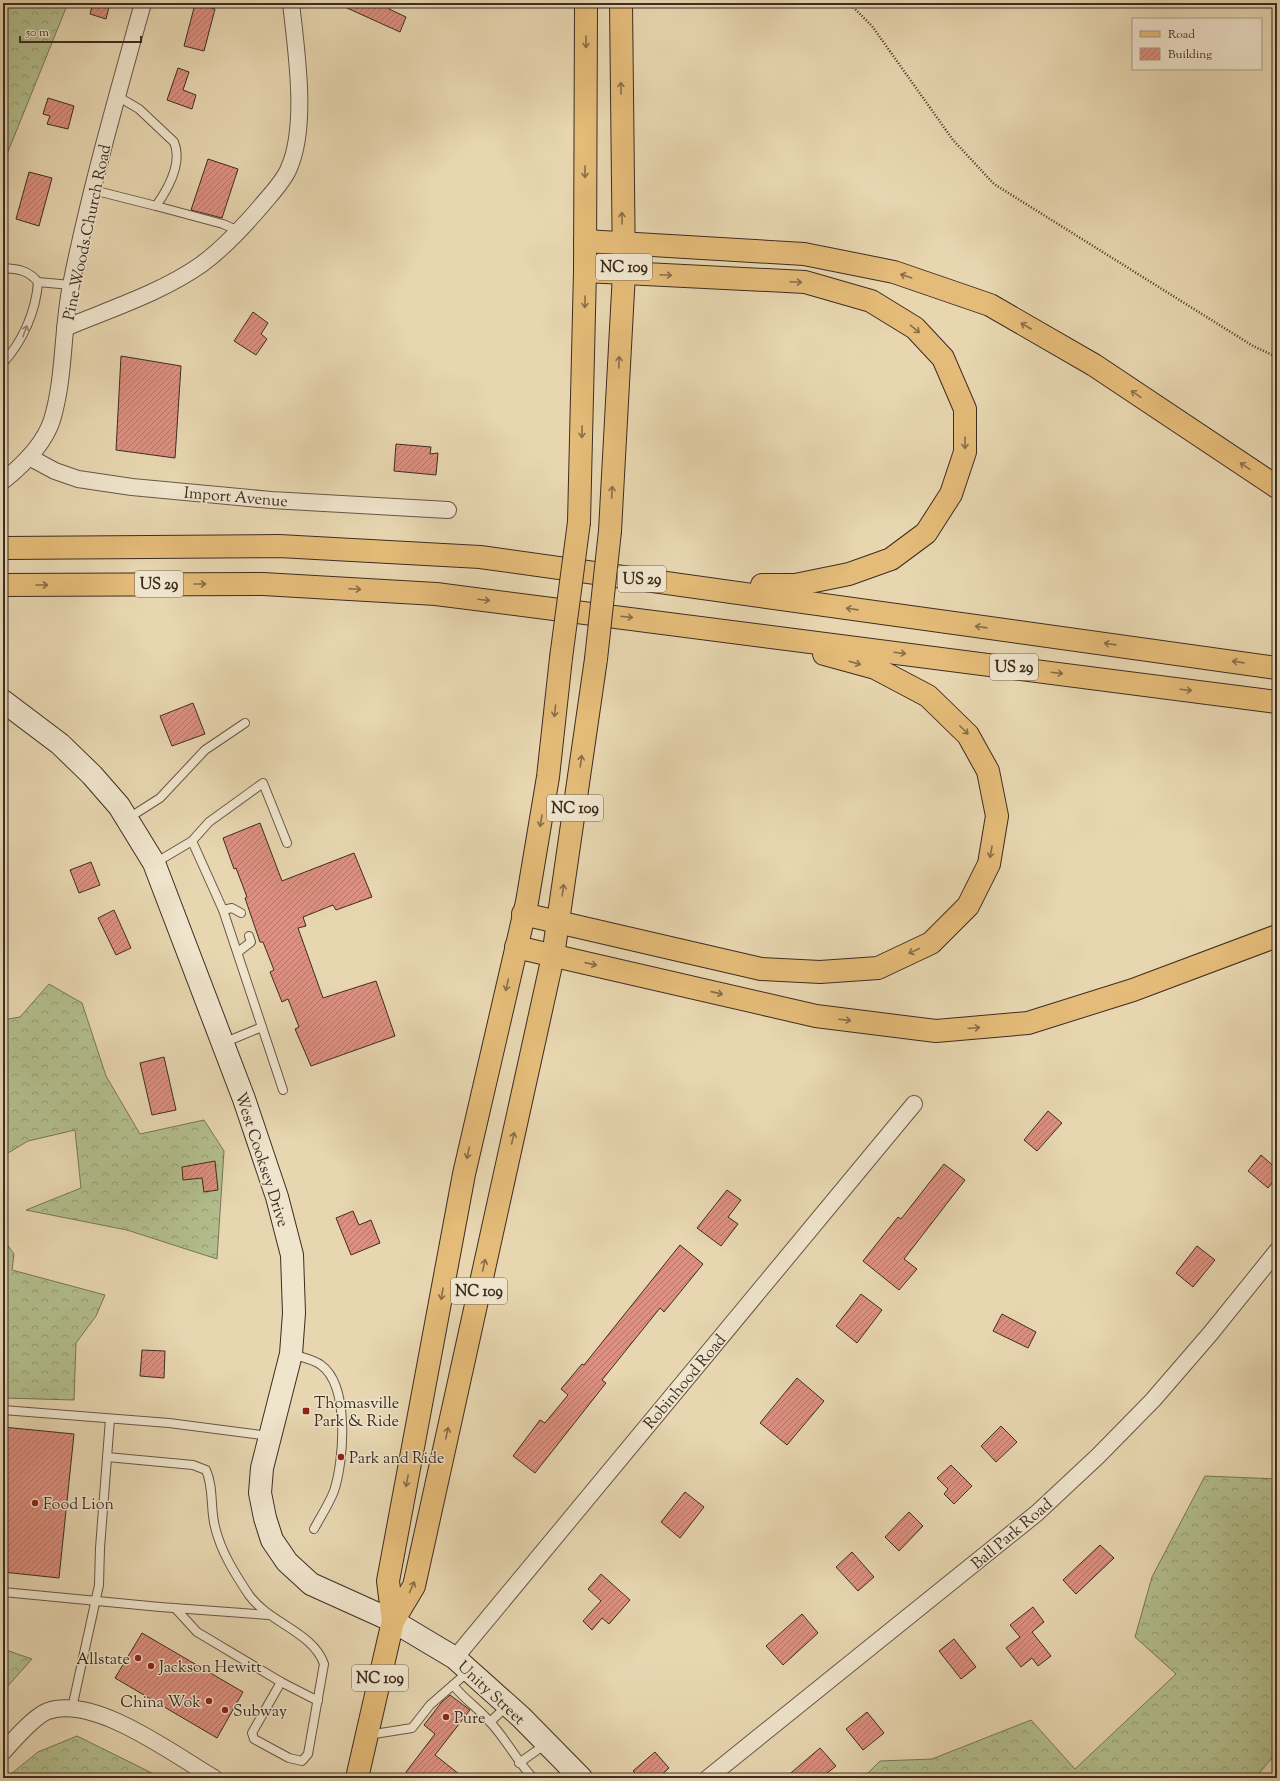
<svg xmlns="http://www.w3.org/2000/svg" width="1280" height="1781" font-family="'Sorts Mill Goudy',serif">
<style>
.forest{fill:url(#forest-crowns);stroke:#787658}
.building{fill:url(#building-hatch);stroke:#3d2d22}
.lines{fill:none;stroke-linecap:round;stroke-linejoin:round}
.lane-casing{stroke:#685746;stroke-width:10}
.street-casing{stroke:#685746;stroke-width:18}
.secondary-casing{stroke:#3d2d22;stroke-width:24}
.primary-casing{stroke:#3d2d22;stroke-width:24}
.highway-casing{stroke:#3d2d22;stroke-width:24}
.path{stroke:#3d2d22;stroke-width:2.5;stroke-dasharray:1 2;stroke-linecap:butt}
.lane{stroke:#efe4cc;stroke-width:8}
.street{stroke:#efe4cc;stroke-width:16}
.secondary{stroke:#efe4cc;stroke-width:22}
.primary{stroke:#e4bb78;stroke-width:22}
.highway{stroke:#e4bb78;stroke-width:22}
.primary-bridge-casing{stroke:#3d2d22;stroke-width:24;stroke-linecap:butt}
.primary-bridge{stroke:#e4bb78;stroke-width:22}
.oneway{stroke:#886d49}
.oneway2{stroke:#968877}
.poi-dot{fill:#8f2418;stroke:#efe4cc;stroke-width:1.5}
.labels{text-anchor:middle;stroke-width:3;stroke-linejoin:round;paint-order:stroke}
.shield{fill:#efe4cc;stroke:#726455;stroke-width:1}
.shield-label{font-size:15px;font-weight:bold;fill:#3d2d22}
.street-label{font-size:16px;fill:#3d2d22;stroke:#efe4cc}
.poi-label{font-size:16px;fill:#3d2d22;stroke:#efe4cc;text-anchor:start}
</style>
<defs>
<pattern id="forest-crowns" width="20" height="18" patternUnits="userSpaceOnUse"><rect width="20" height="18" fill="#b3be8d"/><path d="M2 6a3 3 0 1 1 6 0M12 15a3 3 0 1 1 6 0" fill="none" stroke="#939b73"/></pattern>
<pattern id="building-hatch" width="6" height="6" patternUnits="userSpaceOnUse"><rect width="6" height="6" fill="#db9081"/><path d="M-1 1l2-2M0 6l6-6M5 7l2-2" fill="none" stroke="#b37669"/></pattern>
</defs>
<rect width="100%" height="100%" fill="#e7d6b0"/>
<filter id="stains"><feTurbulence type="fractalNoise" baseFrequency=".005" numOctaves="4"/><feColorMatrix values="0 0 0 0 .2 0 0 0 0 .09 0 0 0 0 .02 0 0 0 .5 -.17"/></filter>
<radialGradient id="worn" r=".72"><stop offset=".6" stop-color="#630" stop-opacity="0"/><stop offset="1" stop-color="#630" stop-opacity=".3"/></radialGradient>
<!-- forest -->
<g class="forest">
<path d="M3,3h65l-65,161z"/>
<path d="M49,984l33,19 24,73 34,58 64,-14 20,31 -7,108 -90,-29 -101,-20 55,-22 -6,-58 -47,11 -25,15v-136l17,-3z"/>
<path d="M3,1239l11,15 -2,16 93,25 -9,21 -20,27 -2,57 -69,-2 -2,-1z"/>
<path d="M1205,1476l72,3v273l-22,26h-392l17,-17 52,-2 99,-39 44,49 101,-95 -41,-37 17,-60z"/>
<path d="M3,1649l29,10 -26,29 -3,-1z"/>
<path d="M77,1736l85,42h-156l32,-26z"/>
</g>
<!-- building -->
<g class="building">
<path d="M93,3h17l-4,16 -16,-5z"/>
<path d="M336,3h56l-3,6 17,8 -6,15z"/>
<path d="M195,4l20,5 -11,42 -20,-5z"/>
<path d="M178,68l11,4 -6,18 13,5 -4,14 -25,-9z"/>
<path d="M48,98l26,8 -6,23 -21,-5 3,-8 -7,-2z"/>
<path d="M208,159l30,10 -16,49 -31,-8z"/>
<path d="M29,172l23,6 -13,48 -23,-7z"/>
<path d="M253,312l15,11 -7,11 6,5 -11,16 -22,-14z"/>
<path d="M121,356l60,10 -6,92 -59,-8z"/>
<path d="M396,444l35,3 -1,7 8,-1 -2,22 -42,-4z"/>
<path d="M193,703l12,31 -33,12 -12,-30z"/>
<path d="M260,823l22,58 72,-28 18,44 -36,13 -3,-5 -30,12 3,9 -8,2 25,70 53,-17 19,55 -84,30 -16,-37 4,-2 -11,-28 -6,3 -12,-30 4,-2 -11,-28h-3l-15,-44 2,-1 -11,-29 -2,1 -11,-31z"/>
<path d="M91,862l9,23 -21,8 -9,-23z"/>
<path d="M114,910l17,38 -15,7 -18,-37z"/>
<path d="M164,1057l12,53 -24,5 -12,-52z"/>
<path d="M1048,1111l14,12 -25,28 -13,-11z"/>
<path d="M1261,1155l16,14v8l-9,11 -20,-17z"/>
<path d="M215,1161l3,29 -14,2 -2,-14 -19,2 -1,-13z"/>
<path d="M944,1164l21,16 -61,79 13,10 -18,21 -36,-29 35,-44 3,2z"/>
<path d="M727,1190l14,10 -13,17 10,7 -17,22 -24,-18z"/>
<path d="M353,1211l6,14 12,-5 9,23 -29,12 -15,-37z"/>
<path d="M680,1245l23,19 -39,48 -4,-4 -58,72 4,3 -71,90 -22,-17 27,-36 5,3 23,-28 -7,-6 21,-25 2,1z"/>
<path d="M1197,1246l18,14 -22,27 -17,-14z"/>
<path d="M861,1294l21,16 -25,33 -21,-17z"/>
<path d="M1002,1314l34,18 -8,16 -35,-17z"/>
<path d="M142,1350l23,1 -1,27 -24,-2z"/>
<path d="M797,1378l27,23 -37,44 -27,-22z"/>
<path d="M1001,1426l16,16 -21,20 -15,-16z"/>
<path d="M3,1427l71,7 -15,144 -56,-6z"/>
<path d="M951,1465l21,21 -18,18 -10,-10 4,-5 -11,-11z"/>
<path d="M685,1492l19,15 -24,31 -19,-16z"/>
<path d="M909,1512l14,14 -24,25 -14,-14z"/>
<path d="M1100,1545l14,13 -38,36 -13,-14z"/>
<path d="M852,1552l22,25 -16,14 -22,-24z"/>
<path d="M601,1574l29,26 -21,24 -7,-6 -10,12 -9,-9 18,-20 -13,-12z"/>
<path d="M1033,1607l11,15 -12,10 19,24 -13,10 -6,-8 -11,9 -15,-19 14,-11 -10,-12z"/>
<path d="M802,1614l16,19 -35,32 -17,-19z"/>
<path d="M142,1633l101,59 -26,46 -102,-60z"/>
<path d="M954,1639l22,28 -15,12 -22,-28z"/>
<path d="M450,1695l20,15 -35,45 29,23h-50l-8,-6 29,-38 -11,-9 17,-22z"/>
<path d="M867,1712l17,21 -21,17 -17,-21z"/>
<path d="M820,1748l16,18 -15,12h-36z"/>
<path d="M655,1752l14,16 -11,10h-18l-7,-7z"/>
</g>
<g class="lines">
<!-- lane casing -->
<g class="lane-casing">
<g id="lane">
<path d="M93,190l63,16c12,-17 27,-43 18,-64l-35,-33 -22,-13"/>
<path d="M156,206l67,18 16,7"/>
<path d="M3,268c15,1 25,2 35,14 -2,29 -15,59 -35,81"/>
<path d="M38,282l33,3"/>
<path d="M127,819l33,-21 45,-48 40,-27"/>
<path d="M192,841l17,-19 54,-39 24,60"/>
<path d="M155,863l37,-22 31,69 39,117 -39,16"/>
<path d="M223,910l9,-2 9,5"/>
<path d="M238,952l13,-10 -2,-6"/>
<path d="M262,1027l21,63"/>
<path d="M292,1354c8,3 21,5 29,11 29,21 23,96 13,126 -5,13 -13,25 -20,38"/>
<path d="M3,1410l166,13 100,13"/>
<path d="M107,1457l86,8 13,5c8,18 4,38 9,57 6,25 20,47 34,68 20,28 64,37 75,69l-16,90 -6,7 -13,-3 -35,-19 -2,-6 29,-51"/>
<path d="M3,1592l157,15 109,8"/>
<path d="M175,1608l22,24 84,50 37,19"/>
<path d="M453,1685c11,14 25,23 37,37 16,17 27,39 43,56"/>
<path d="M72,1708l27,-123 1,-37 10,-129"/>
<path d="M490,1722l17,-16"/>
<path d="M368,1735l44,-7 18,-23 39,-34"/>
<path d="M519,1763l27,-19"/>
</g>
</g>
<!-- street casing -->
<g class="street-casing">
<g id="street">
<path d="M65,328c45,-19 96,-35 137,-64 23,-17 42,-38 60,-59 9,-11 22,-24 27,-37 19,-43 7,-119 2,-165"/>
<path d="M29,457l26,14 23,8 54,8 139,13 177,10"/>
<path d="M3,481c20,-16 41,-36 49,-61 13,-43 10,-91 19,-135 19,-95 46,-189 72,-282"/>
<path d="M455,1658l459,-554"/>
<path d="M3,1752c10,-11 31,-36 45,-41 47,-16 125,43 166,67"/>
<path d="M708,1778l329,-265 61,-57 55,-56 57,-66 67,-83"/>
</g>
</g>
<!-- secondary casing -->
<g class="secondary-casing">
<path id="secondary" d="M3,701l57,43 32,31 27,31 35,57 90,236 33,98 15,58 2,58 -3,41 -29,114 -2,25 5,25 7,22 15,22 24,22 82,37 62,37 66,59 60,61"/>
</g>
<!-- primary casing -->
<g class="primary-casing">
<g id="primary">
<path d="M579,522l6,-251 1,-268"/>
<path d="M610,531l14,-258 -3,-270"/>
<path d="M393,1621l-5,-40 76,-407 63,-272 21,-125 13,-119"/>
<path d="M357,1778l36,-157 21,-35 139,-630 43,-297"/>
</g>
</g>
<!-- highway casing -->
<g class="highway-casing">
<g id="highway">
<path d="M585,241l219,13 90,18 96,33 104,60 183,122"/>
<path d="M585,271l220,11 66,19 44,27 28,30 22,51v43l-14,42 -25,39 -35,26 -42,15 -54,11h-33"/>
<path d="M3,548l276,-2 201,11 797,111"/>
<path d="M3,585l260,-1 173,10 841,108"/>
<path d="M523,914l238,55 59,3 58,-4 53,-25 37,-37 21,-42 8,-48 -9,-45 -20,-36 -40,-39 -53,-28 -51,-14"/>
<path d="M516,947l300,69 120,15 92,-8 105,-33 144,-54"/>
</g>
</g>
<!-- path -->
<path class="path" d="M849,3l23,23 81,114 41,44 259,162 24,11"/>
<!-- lane -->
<use href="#lane" class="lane"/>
<!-- street -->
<use href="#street" class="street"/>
<!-- secondary -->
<use href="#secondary" class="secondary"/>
<!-- primary -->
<use href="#primary" class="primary"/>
<!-- highway -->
<use href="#highway" class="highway"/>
<!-- primary-bridge casing -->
<g class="primary-bridge-casing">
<g id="primary-bridge">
<path d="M561,658l18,-136"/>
<path d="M596,659l14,-128"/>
</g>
</g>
<!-- primary-bridge -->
<use href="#primary-bridge" class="primary-bridge"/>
</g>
<!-- one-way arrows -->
<defs><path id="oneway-shaft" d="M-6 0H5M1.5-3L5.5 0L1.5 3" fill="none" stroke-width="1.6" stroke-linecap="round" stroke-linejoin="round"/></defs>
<g class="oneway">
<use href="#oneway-shaft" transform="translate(586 42) rotate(90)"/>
<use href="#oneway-shaft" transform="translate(621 88) rotate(-91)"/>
<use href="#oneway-shaft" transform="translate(585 172) rotate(90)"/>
<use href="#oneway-shaft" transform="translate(622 218) rotate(-91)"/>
<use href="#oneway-shaft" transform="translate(666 275) rotate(3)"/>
<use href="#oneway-shaft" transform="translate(906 276) rotate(-161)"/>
<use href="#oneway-shaft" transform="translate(796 282) rotate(3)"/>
<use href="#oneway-shaft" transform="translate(585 302) rotate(91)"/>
<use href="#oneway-shaft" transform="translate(1026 326) rotate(-150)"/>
<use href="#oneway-shaft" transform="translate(915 329) rotate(40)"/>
<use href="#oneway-shaft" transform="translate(619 362) rotate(-87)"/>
<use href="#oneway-shaft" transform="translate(1136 394) rotate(-146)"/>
<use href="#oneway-shaft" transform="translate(582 432) rotate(91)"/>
<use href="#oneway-shaft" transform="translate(965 443) rotate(90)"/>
<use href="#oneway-shaft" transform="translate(1245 466) rotate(-146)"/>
<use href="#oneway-shaft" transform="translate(612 492) rotate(-87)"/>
<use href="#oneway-shaft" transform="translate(200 584)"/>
<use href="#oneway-shaft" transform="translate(42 585)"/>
<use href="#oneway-shaft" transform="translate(355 589) rotate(3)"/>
<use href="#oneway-shaft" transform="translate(484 600) rotate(7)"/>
<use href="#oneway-shaft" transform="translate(852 609) rotate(-172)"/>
<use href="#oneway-shaft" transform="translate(627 617) rotate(7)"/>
<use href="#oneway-shaft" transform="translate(981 627) rotate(-172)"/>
<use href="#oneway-shaft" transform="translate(1110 644) rotate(-172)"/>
<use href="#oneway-shaft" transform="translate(900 653) rotate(7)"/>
<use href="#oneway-shaft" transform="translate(1238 662) rotate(-172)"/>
<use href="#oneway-shaft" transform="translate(855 663) rotate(16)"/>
<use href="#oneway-shaft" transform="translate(1057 673) rotate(7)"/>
<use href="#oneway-shaft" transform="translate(1186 690) rotate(7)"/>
<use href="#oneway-shaft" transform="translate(555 711) rotate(96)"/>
<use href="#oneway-shaft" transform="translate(964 730) rotate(45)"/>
<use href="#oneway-shaft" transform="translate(581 761) rotate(-82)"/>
<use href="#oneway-shaft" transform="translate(541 821) rotate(100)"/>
<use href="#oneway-shaft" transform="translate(991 852) rotate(100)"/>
<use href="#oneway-shaft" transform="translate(563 890) rotate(-82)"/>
<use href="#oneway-shaft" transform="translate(914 951) rotate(155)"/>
<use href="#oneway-shaft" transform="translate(591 964) rotate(13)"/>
<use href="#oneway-shaft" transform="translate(507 985) rotate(103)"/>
<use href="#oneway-shaft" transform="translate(717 993) rotate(13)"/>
<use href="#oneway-shaft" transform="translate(845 1020) rotate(7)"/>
<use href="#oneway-shaft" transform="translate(974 1028) rotate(-5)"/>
<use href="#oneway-shaft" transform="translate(513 1138) rotate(-77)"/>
<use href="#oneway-shaft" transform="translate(468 1153) rotate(103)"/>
<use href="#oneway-shaft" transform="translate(484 1265) rotate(-77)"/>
<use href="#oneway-shaft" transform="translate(442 1294) rotate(100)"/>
<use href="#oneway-shaft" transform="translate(447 1433) rotate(-78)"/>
<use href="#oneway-shaft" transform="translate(407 1481) rotate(101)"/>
<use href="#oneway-shaft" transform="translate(412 1587) rotate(-66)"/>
</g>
<use class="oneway2" href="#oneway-shaft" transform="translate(25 331) rotate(-70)"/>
<!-- markers -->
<g class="poi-dot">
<rect x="302" y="1407" width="8" height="8" rx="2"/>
<circle cx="341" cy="1457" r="4"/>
<circle cx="35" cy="1503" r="4"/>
<circle cx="138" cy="1658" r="4"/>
<circle cx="151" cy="1666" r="4"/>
<circle cx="209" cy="1701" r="4"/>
<circle cx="225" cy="1710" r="4"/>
<circle cx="446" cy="1717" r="4"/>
</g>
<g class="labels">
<!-- shield labels -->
<g class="shield">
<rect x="596" y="254" width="56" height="26" rx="3"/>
<rect x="618" y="566" width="48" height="26" rx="3"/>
<rect x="135" y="571" width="48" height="26" rx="3"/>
<rect x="990" y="654" width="48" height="26" rx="3"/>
<rect x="547" y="795" width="56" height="26" rx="3"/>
<rect x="451" y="1278" width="56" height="26" rx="3"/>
<rect x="352" y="1665" width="56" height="26" rx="3"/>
</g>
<g class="shield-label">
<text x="624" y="272">NC 109</text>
<text x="642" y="584">US 29</text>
<text x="159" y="589">US 29</text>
<text x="1014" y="672">US 29</text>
<text x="575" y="813">NC 109</text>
<text x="479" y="1296">NC 109</text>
<text x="380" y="1683">NC 109</text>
</g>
<!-- street labels -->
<g class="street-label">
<text transform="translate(86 232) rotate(-78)" y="6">Pine Woods Church Road</text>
<text transform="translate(236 496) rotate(5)" y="6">Import Avenue</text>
<text transform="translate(263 1159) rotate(72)" y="6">West Cooksey Drive</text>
<text transform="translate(684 1381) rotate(-50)" y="6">Robinhood Road</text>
<text transform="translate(1011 1533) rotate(-40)" y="6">Ball Park Road</text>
<text transform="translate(492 1692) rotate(43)" y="6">Unity Street</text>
</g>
<!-- poi labels -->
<g class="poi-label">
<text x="314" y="1408">Thomasville<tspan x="314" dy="18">Park &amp; Ride</tspan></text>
<text x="349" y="1463">Park and Ride</text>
<text x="43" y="1509">Food Lion</text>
<text x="130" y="1664" text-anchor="end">Allstate</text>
<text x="159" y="1672">Jackson Hewitt</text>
<text x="201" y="1707" text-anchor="end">China Wok</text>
<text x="233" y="1716">Subway</text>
<text x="454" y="1723">Pure</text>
</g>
</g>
<!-- margin -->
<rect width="1280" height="1781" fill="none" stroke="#e7d6b0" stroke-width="16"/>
<rect x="4" y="4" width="1272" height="1773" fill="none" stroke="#3d2d22" stroke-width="2"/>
<rect x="8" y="8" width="1264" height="1765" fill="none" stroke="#3d2d22"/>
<!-- legend -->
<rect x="1132" y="18" width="130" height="52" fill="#efe4cc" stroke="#a89b88"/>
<rect x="1140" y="31" width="20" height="6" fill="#e4bb78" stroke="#a89b88"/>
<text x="1168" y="38" font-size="12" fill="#3d2d22">Road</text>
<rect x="1140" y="48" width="20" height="12" fill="url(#building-hatch)" stroke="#a89b88"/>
<text x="1168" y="58" font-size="12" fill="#3d2d22">Building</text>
<!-- scale -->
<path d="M20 36v6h121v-6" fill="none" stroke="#3d2d22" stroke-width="2"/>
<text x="26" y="36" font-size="12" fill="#3d2d22" stroke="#efe4cc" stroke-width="3" paint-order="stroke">50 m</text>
<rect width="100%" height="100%" filter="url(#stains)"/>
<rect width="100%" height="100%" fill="url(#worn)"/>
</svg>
